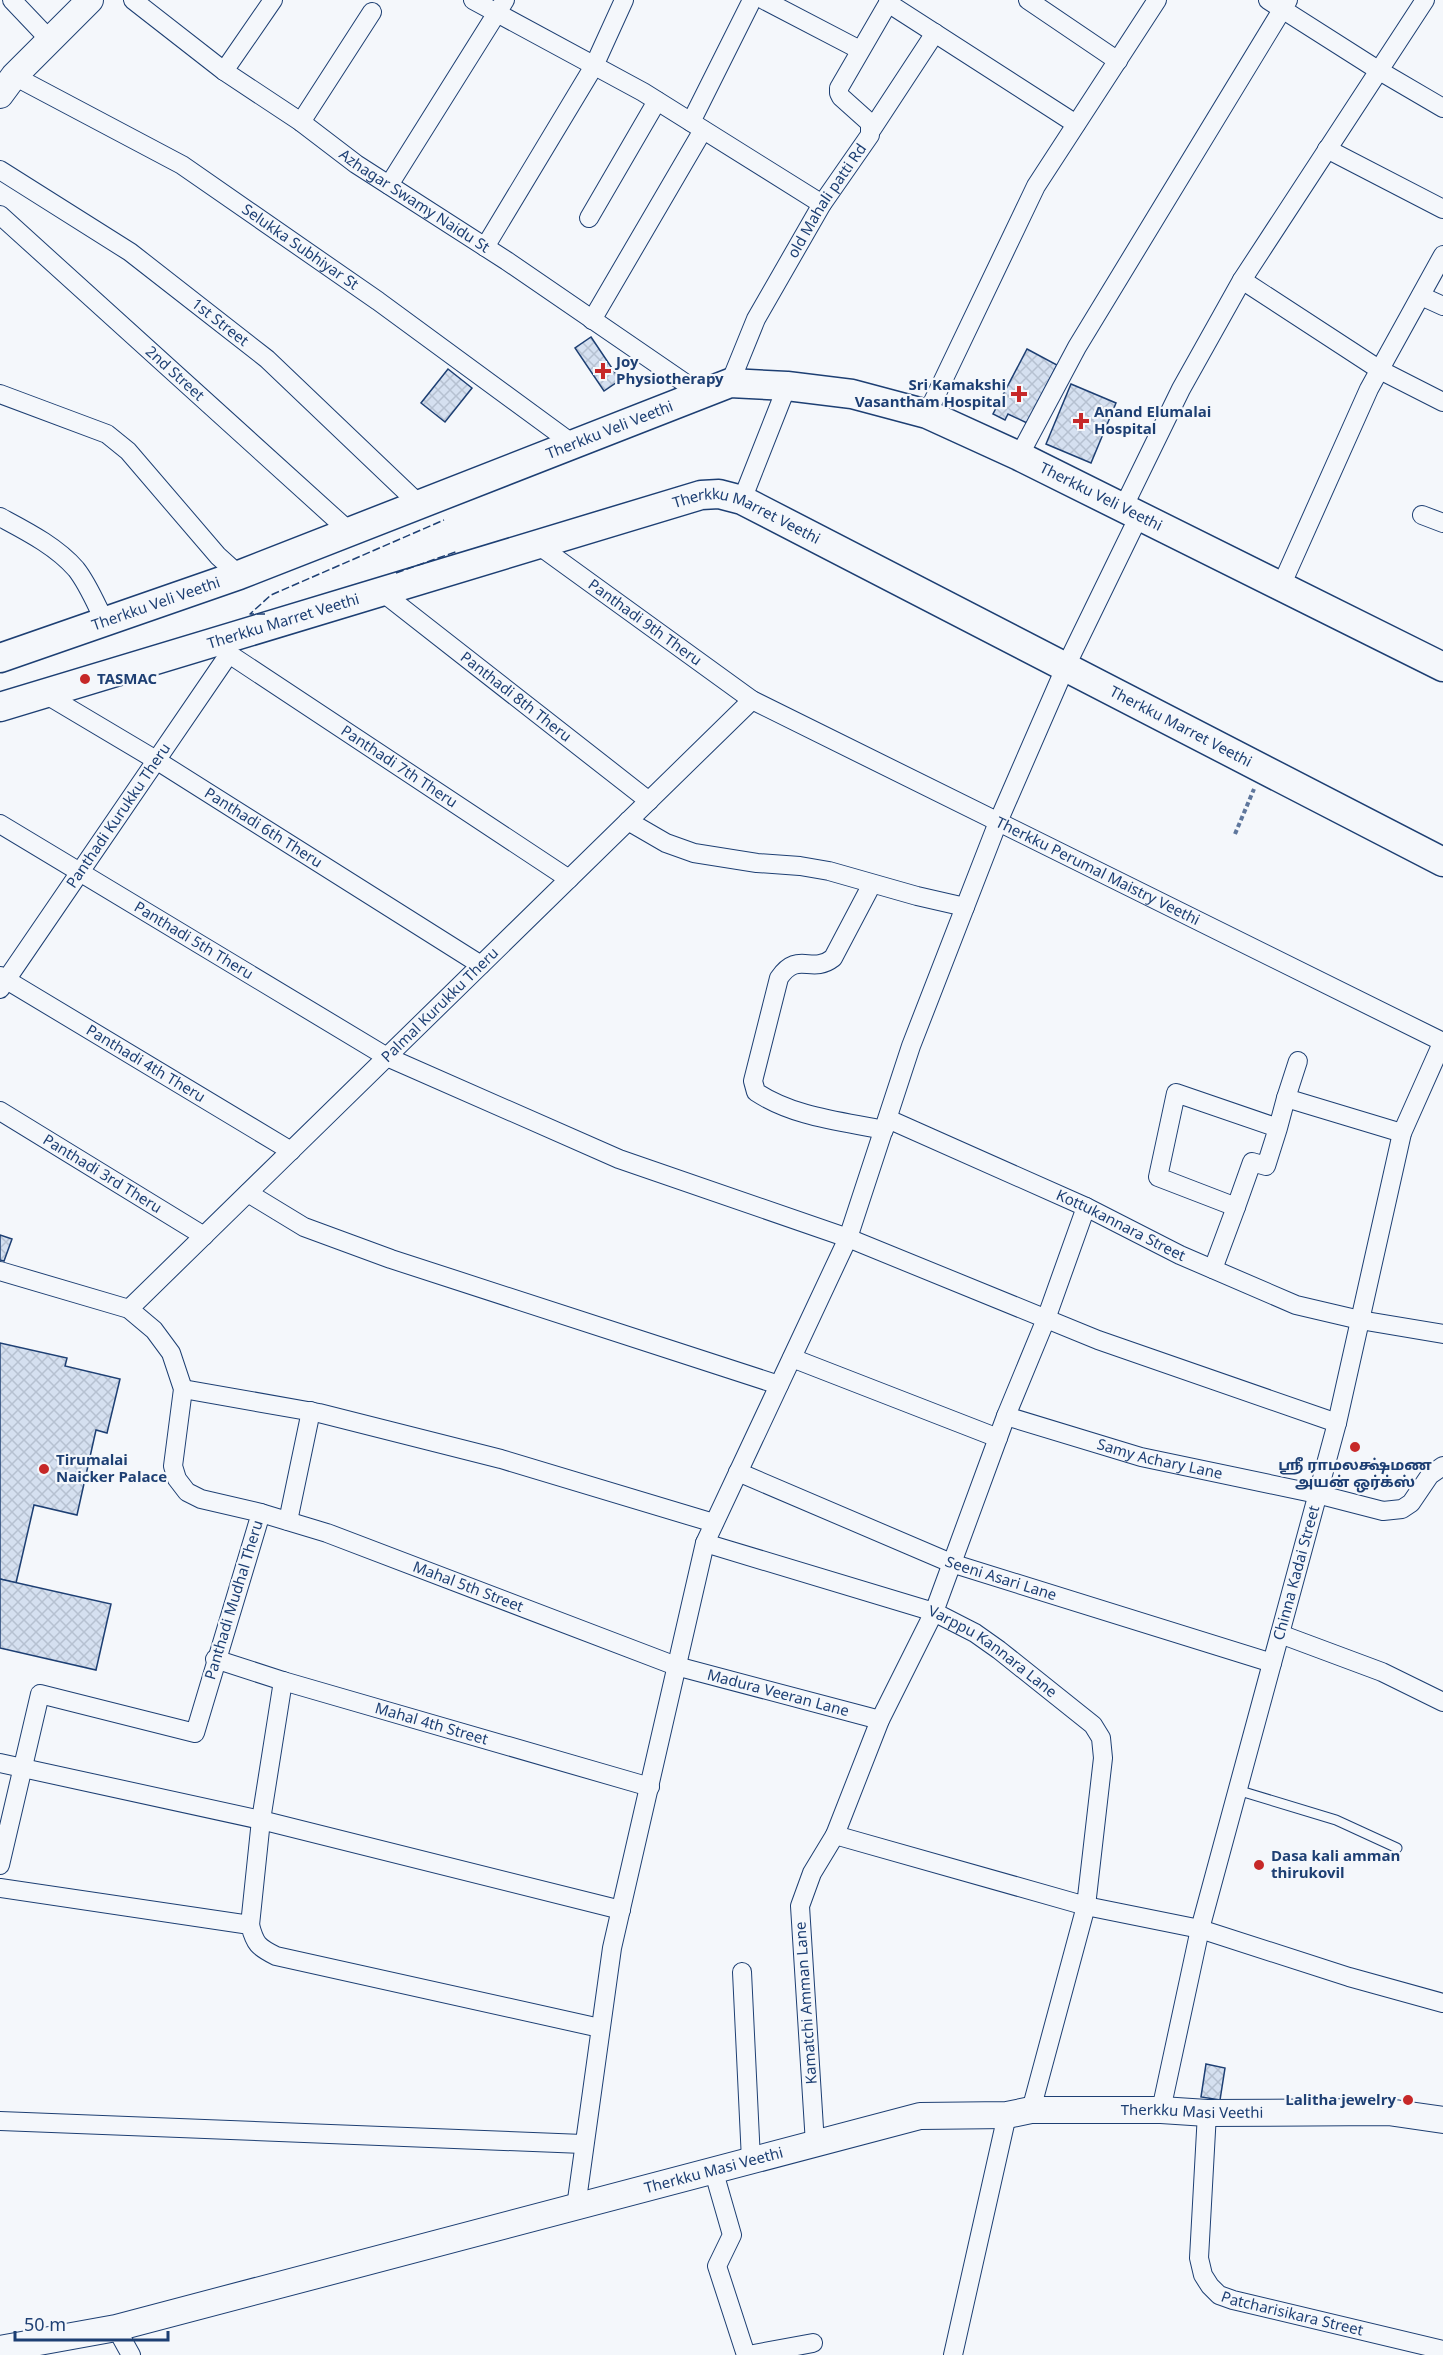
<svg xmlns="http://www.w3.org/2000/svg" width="1443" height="2355" font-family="Georgia,'Noto Sans Tamil',serif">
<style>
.building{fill:url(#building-cross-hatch);stroke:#1d3f73;stroke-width:1.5}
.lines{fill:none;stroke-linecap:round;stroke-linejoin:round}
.lane-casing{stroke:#1d3f73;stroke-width:11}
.street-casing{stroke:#1d3f73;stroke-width:20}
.secondary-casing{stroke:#1d3f73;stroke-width:28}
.primary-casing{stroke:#1d3f73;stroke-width:31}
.path{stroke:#5e769c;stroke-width:4;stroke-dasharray:4.5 3;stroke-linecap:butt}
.lane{stroke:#f4f7fb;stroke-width:9}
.street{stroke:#f4f7fb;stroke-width:18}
.secondary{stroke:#f4f7fb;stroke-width:26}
.primary{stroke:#f4f7fb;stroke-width:28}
.fence{stroke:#1d3f73;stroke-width:1.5;stroke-dasharray:8 3;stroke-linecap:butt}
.poi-dot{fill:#c62828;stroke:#f4f7fb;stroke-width:2}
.labels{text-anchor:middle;stroke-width:4.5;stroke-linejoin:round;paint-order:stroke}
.street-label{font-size:15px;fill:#1d3f73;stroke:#f4f7fb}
.poi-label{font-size:15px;font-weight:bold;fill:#1d3f73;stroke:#f4f7fb;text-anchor:start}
</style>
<defs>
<pattern id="building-cross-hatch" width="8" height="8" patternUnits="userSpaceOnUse" patternTransform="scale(1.5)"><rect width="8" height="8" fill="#d5e0f0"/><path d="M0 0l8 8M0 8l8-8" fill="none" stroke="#b6c1d1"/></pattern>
</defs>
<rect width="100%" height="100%" fill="#f4f7fb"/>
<!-- building -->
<g class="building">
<path d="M591,337l29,43 -16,11 -29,-43z"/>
<path d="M1027,349l30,16 -30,58 -19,-9 -3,6 -12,-6z"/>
<path d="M448,369l24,19 -27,34 -24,-19z"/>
<path d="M1071,384l45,19 -25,60 -45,-19z"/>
<path d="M0,1235l12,4 -8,22 -4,-1z"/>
<path d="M0,1343l67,15 -2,8 55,13 -13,54 -11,-3 -19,85 -43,-10 -18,78 -16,-4z"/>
<path d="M0,1579l111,25 -15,66 -96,-22z"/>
<path d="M1206,2064l19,4 -5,32 -19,-3z"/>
</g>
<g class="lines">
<!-- lane casing -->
<g class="lane-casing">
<path id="lane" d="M1237,1790l99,30 61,28"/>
</g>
<!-- street casing -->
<g class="street-casing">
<g id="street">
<path d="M12,0l37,39"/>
<path id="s1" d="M133,0l91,71 77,51 55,42 151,97 194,133"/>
<path d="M473,0l170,92 179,112"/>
<path d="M764,0l96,50"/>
<path d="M1028,0l90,61"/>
<path d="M1268,0l110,70 65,38"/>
<path d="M888,3l188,121"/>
<path d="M224,71l49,-71"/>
<path id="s2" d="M14,76l168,89 196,136 195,143"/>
<path d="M301,122l71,-110"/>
<path d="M691,122l61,-122"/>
<path d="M872,129l63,-96"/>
<path d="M1327,149l116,60"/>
<path id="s3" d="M0,170l130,82 137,107 152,145"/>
<path d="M389,185l116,-185"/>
<path id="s4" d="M0,215l350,317"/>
<path d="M589,218l68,-117"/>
<path d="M485,247l109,-181 30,-66"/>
<path d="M1242,280l138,90 63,32"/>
<path d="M1421,296l22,10"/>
<path d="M592,320l111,-190"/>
<path id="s5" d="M730,383l26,-64 66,-115 48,-69v-12l-29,-26 -2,-4v-5l51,-88"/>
<path d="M0,394l107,40 21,17 90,105 21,19"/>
<path d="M927,414l109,-228 121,-186"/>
<path d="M1019,456l58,-109 211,-347"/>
<path d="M742,500l45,-114"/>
<path d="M1123,508l58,-119 61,-109 183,-280"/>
<path d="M1422,515l21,8"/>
<path d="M0,517c26,14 56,29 76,52 12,15 20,35 29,53"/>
<path id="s6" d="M538,545l214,155 691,342"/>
<path d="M1281,586l88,-197 74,-134"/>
<path id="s7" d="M382,592l267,209"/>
<path id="s8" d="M229,654l340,225"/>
<path id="s9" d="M45,694l111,66 325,205"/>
<path d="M628,821l38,22 28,10 63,10 43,3 29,5 88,25 48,11"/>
<path id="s10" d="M0,824l387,233 232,102 229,79 250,102 239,83"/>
<path d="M872,884l-39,74c-22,17 -35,-8 -54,20l-26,103 3,11c38,25 84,29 128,38"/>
<path id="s11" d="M0,976l291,175"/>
<path id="s12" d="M0,989l229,-335 -6,-14"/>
<path d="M1298,1061l-12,37 116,35"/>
<path id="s13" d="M0,1111l204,125"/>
<path id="s14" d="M888,1119l198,88 94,48 116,50 64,15 83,14"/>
<path d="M1278,1128l-12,38 -14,-4 -16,45 -78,-30 18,-84 102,35 8,-30"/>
<path d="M248,1193l56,34 87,32 388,126"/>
<path d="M1213,1269l23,-62"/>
<path d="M0,1271l129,38 25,21 17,23 12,36 -10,77 4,13 10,13 14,7 60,14 -66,220 -155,-39 -40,171"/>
<path id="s15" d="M129,1309l623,-609"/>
<path d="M792,1358l206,80"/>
<path d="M183,1389l136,24 182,46 213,64"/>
<path id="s16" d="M1006,1416l135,41 176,37 66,17 19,-2 9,-6 19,-28 13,-9"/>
<path id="s17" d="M738,1472l213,91 321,100"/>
<path id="s18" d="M261,1513l66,20 349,133 204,54"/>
<path d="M288,1521l23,-110"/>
<path id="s19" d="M705,1543l229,69 41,21 24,17 94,75 8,13 2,20 -17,148 -251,-71 45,-115 54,-108 72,-196 40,-97 40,-112"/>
<path d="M1280,1634l102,38 61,30"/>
<path id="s20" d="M215,1659l68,22 367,106"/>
<path d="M0,1763l261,57 360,90"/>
<path d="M0,1888l250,37c5,19 8,22 26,31l324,72"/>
<path d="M250,1925l11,-105 22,-139"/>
<path d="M742,1972l9,188"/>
<path d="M1031,2110l55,-204 114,23 149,48 94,26"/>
<path id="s21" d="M1161,2110l39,-181 137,-506 65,-290 41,-92"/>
<path id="s22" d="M1207,2113l-8,145 4,17 7,11 9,9 14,5 210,50"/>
<path d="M0,2121l583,23"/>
<path d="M815,2144l-15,-238 12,-33 23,-38"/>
<path d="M713,2169l19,66 -15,31 29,89"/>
<path d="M576,2207l36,-259 93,-405 143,-305 63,-192 87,-224 67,-154 74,-152"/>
<path d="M116,2328l15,27"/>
<path d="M748,2355l65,-12"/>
<path d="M953,2355l54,-240"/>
</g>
</g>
<!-- secondary casing -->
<g class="secondary-casing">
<g id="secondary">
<path d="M0,95l14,-19 76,-76"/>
<path id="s23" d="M0,2349l116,-21 804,-212 87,-1 24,-5h130l46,3 181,-1 55,8"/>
</g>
</g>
<!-- primary casing -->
<g class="primary-casing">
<g id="primary">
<path id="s24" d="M0,658l239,-83 491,-192 57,3 65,8 75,20 92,42 424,211"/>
<path id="s25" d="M0,707l701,-212 18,-1 23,6 701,362"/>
</g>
</g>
<!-- path -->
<path class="path" d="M1235,834l19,-45"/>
<!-- lane -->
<use href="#lane" class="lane"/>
<!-- street -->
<use href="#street" class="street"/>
<!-- secondary -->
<use href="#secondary" class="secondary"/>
<!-- primary -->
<use href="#primary" class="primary"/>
<!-- fence -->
<g class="fence">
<path d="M396,573l62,-22"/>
<path d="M265,614h-15l21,-19 173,-75"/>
</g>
</g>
<!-- markers -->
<g class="poi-dot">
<path d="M600 362h6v6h6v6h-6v6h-6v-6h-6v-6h6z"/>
<path d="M1016 385h6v6h6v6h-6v6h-6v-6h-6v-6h6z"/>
<path d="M1078 412h6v6h6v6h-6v6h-6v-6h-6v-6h6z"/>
<circle cx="85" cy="679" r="6"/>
<circle cx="1355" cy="1447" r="6"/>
<circle cx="44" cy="1469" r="6"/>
<circle cx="1259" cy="1865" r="6"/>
<circle cx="1408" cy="2100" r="6"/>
</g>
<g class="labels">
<!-- street labels -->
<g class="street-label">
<text dy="5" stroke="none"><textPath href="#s1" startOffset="346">Azhagar Swamy Naidu St</textPath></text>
<text dy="5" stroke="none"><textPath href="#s5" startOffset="207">old Mahali patti Rd</textPath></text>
<text dy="5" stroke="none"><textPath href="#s2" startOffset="334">Selukka Subhiyar St</textPath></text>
<text dy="5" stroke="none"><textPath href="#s3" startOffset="268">1st Street</textPath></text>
<text dy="5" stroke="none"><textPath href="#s4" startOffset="236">2nd Street</textPath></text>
<text dy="5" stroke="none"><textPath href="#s24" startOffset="651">Therkku Veli Veethi</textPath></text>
<text dy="5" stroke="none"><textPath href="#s24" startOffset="1173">Therkku Veli Veethi</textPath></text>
<text dy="5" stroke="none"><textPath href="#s25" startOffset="782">Therkku Marret Veethi</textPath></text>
<text dy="5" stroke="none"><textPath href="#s24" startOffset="165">Therkku Veli Veethi</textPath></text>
<text dy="5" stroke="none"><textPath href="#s25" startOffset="296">Therkku Marret Veethi</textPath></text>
<text dy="5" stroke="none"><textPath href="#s6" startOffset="132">Panthadi 9th Theru</textPath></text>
<text dy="5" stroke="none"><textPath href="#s7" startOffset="170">Panthadi 8th Theru</textPath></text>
<text dy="5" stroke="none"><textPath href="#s25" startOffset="1268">Therkku Marret Veethi</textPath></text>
<text dy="5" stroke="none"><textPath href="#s8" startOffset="204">Panthadi 7th Theru</textPath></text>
<text dy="5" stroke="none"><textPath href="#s12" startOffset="210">Panthadi Kurukku Theru</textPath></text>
<text dy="5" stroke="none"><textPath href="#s9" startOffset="256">Panthadi 6th Theru</textPath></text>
<text dy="5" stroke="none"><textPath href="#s6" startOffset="650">Therkku Perumal Maistry Veethi</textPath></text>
<text dy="5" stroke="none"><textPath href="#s10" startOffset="226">Panthadi 5th Theru</textPath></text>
<text dy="5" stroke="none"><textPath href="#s15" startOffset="435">Palmal Kurukku Theru</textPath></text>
<text dy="5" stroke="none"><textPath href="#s11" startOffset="170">Panthadi 4th Theru</textPath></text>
<text dy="5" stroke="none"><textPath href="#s13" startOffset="120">Panthadi 3rd Theru</textPath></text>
<text dy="5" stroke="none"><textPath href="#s14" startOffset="256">Kottukannara Street</textPath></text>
<text dy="5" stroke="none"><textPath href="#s16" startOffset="160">Samy Achary Lane</textPath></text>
<text dy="5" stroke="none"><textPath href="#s21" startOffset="554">Chinna Kadai Street</textPath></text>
<text dy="5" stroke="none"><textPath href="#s17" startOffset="284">Seeni Asari Lane</textPath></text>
<text dy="5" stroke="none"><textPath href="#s18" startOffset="220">Mahal 5th Street</textPath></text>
<text transform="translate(234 1600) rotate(-73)" y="5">Panthadi Mudhal Theru</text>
<text dy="5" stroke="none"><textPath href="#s19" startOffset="310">Varppu Kannara Lane</textPath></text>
<text dy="5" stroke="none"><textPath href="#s18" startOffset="548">Madura Veeran Lane</textPath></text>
<text dy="5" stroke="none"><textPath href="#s20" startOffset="226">Mahal 4th Street</textPath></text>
<text transform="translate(806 2003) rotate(-94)" y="5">Kamatchi Amman Lane</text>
<text dy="5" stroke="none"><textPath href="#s23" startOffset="1222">Therkku Masi Veethi</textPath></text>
<text dy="5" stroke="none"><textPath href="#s23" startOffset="736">Therkku Masi Veethi</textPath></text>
<text dy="5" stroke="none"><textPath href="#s22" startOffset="264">Patcharisikara Street</textPath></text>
</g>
<!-- poi labels -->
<g class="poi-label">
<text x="616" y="367">Joy<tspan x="616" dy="17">Physiotherapy</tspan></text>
<text x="1006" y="390" text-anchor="end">Sri Kamakshi<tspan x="1006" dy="17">Vasantham Hospital</tspan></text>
<text x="1094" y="417">Anand Elumalai<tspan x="1094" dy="17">Hospital</tspan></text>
<text x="97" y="684">TASMAC</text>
<text x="56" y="1465">Tirumalai<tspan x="56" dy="17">Naicker Palace</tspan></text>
<text x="1355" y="1470" text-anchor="middle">ஶ்ரீ ராமலக்ஷ்மண<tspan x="1355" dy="17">அயன் ஒர்க்ஸ்</tspan></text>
<text x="1271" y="1861">Dasa kali amman<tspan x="1271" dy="17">thirukovil</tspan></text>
<text x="1396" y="2105" text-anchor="end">Lalitha jewelry</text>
</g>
</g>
<!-- scale -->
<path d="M15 2331v9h153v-9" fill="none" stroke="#1d3f73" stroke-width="3"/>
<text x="24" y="2331" font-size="18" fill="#1d3f73" stroke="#f4f7fb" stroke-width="4.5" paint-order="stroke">50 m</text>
</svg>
